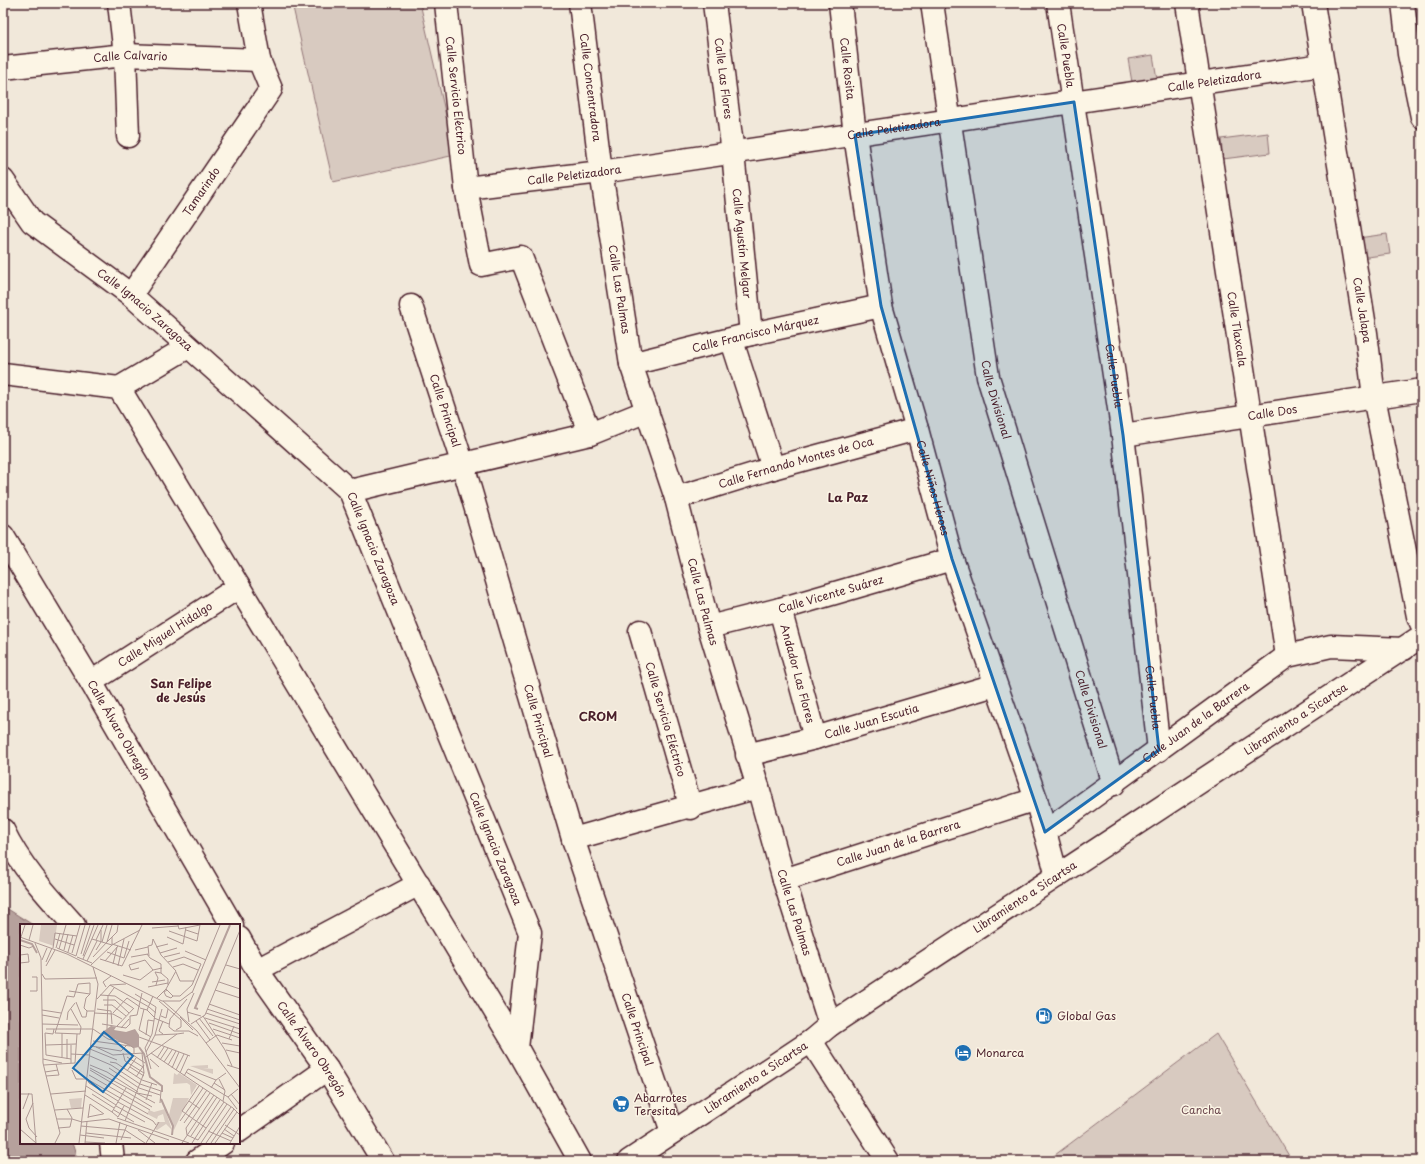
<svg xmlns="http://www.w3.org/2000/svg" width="1425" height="1164" font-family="'Playpen Sans',sans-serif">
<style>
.green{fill:#d8cac0;stroke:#917476}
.water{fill:#b6a19c;stroke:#8b6d6f}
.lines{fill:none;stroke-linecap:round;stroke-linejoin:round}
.street-casing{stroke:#4a1f2b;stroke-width:25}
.primary-casing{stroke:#4a1f2b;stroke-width:25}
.street{stroke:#fcf5e5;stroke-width:22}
.primary{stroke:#fcf5e5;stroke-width:22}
.marked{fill:#1f6fb2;fill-opacity:0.2;stroke:#1f6fb2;stroke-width:3;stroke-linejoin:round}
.labels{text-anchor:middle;stroke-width:3;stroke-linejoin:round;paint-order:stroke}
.street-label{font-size:11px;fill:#4a1f2b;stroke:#fcf5e5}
.poi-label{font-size:11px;fill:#4a1f2b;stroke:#fcf5e5;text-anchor:start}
.park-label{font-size:11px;fill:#6e4a50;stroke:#fcf5e5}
.neighbourhood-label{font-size:12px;font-weight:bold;fill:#4a1f2b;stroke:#fcf5e5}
.inset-river{fill:none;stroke:#b6a19c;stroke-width:2}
.inset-road{fill:none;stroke:#ae9894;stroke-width:1}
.view{fill:#1f6fb2;fill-opacity:0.15;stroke:#1f6fb2;stroke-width:2}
.inset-edge{fill:none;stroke:#4a1f2b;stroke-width:2}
</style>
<rect width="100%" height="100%" fill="#f1e8da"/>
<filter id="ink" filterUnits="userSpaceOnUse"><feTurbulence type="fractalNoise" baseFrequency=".025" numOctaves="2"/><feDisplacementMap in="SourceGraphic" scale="8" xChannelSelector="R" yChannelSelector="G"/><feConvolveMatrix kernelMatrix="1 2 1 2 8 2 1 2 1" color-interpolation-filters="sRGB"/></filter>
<g filter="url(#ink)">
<!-- green -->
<g class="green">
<path d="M292,3h128l35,152 -122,27z"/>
<path d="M1153,55l5,30 -25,3 -5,-29z"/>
<path d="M1268,133l2,20 -47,6 -2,-20z"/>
<path d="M1387,234l3,20 -30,4 -2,-20z"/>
<path d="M1216,1034l76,127h-245z"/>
</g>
<!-- water -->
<path class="water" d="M3,906l30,19h-12v218h51l6,18h-75z"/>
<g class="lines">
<!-- street casing -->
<g class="street-casing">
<g id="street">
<path d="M119,3l6,52 3,81"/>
<path id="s1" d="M446,3l20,185 15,77 40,-8 69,177"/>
<path id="s2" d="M580,3l21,169 30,192 45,134 33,129 49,160 26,93 46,145"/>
<path id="s3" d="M714,3l19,150 18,181"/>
<path id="s4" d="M840,3l15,132 26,171 36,123 35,130 84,240 9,33"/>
<path id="s5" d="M932,3l56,374 126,407"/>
<path id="s6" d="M1058,3l65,432 36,315"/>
<path id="s7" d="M1187,3l100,653"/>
<path id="s8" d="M1313,3l53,330 8,64 44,219 4,9"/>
<path d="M1403,3l6,51 13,63"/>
<path id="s9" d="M3,68l122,-13 134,5"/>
<path id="s10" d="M3,180l29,42 99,73 219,196 180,442 -13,115"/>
<path id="s11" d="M466,188l135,-16 721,-107"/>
<path id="s12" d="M131,295l140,-206 -12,-29 -10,-57"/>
<path id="s13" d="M411,306l52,159 110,374 99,293"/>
<path d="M732,341l41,127"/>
<path id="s14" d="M631,364l120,-30 130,-28"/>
<path d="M3,374l116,14 398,660 63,113"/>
<path d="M119,388l69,-41"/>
<path id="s15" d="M1123,435l299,-45"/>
<path d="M350,491l240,-57 57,-23"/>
<path id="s16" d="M676,498l97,-30 144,-39"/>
<path id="s17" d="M3,536l88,146 141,243"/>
<path id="s18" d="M780,609l35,129"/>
<path id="s19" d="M709,627l71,-18 172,-50"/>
<path id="s20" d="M640,631l51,177"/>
<path id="s21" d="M91,682l148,-95"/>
<path id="s22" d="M747,755l68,-17 180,-53"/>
<path d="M3,830c17,36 44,65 71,95"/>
<path d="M573,839l185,-52"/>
<path id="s23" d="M1057,876l-12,-44 242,-176 44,-10 73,3"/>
<path id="s24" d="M784,880l252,-81"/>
<path id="s25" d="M239,938l18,32 70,99 56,92"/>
<path d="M257,970l162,-86"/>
<path d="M811,1041l77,120"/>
<path d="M239,1131l88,-62"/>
<path d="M111,1143l2,18"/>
<path d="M197,1161l26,-18"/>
</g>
</g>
<!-- primary casing -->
<g class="primary-casing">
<g id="primary">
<path id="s26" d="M629,1161l182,-120 19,-16 592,-389"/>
</g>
</g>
<!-- street -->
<use href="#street" class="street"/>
<!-- primary -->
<use href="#primary" class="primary"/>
</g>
</g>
<!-- marked area -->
<path class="marked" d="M1074,102l49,333 36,315 -114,82 -93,-273 -71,-253 -26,-171z"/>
<!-- icons -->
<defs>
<g id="fuel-disc" transform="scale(0.9)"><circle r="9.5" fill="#1f6fb2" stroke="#fcf5e5"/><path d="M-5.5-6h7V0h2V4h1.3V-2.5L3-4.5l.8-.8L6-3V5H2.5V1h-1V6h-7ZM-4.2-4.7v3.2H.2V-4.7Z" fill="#fff"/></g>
<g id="hotel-disc" transform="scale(0.9)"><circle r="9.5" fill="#1f6fb2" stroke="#fcf5e5"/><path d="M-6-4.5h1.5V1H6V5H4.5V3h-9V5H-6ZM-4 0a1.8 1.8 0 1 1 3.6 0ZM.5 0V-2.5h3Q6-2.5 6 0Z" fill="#fff"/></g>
<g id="supermarket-disc" transform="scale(0.9)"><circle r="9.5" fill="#1f6fb2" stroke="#fcf5e5"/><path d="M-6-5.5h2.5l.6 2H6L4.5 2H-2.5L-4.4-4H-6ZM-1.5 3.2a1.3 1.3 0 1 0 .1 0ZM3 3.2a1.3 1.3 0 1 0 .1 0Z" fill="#fff"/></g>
</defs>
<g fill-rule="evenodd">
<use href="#fuel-disc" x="1044" y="1016"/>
<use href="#hotel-disc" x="963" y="1053"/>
<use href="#supermarket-disc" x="621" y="1104"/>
</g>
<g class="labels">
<!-- street labels -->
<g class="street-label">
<text dy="4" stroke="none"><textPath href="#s6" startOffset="53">Calle Puebla</textPath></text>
<text dy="4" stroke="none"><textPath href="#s9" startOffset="128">Calle Calvario</textPath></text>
<text dy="4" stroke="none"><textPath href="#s4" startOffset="66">Calle Rosita</textPath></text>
<text dy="4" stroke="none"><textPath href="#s3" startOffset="76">Calle Las Flores</textPath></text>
<text dy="4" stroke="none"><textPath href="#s11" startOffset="756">Calle Peletizadora</textPath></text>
<text dy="4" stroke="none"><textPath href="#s2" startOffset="85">Calle Concentradora</textPath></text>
<text dy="4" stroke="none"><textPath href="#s1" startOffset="93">Calle Servicio Eléctrico</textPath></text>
<text dy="4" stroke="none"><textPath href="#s11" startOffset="432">Calle Peletizadora</textPath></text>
<text dy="4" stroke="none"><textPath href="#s11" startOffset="109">Calle Peletizadora</textPath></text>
<text dy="4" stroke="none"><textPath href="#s12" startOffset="125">Tamarindo</textPath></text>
<text dy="4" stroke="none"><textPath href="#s3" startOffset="242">Calle Agustín Melgar</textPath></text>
<text dy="4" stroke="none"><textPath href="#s2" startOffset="289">Calle Las Palmas</textPath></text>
<text dy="4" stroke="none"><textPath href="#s10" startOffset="194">Calle Ignacio Zaragoza</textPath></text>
<text dy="4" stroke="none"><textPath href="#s8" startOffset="311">Calle Jalapa</textPath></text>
<text dy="4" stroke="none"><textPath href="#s7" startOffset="330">Calle Tlaxcala</textPath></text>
<text dy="4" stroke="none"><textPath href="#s14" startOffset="128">Calle Francisco Márquez</textPath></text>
<text dy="4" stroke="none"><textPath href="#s6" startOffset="377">Calle Puebla</textPath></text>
<text dy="4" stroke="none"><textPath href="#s5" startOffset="402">Calle Divisional</textPath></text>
<text dy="4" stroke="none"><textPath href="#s13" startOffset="110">Calle Principal</textPath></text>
<text dy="4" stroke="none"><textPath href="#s15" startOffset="151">Calle Dos</textPath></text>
<text dy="4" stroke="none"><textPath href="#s16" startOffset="125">Calle Fernando Montes de Oca</textPath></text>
<text dy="4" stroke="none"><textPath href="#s4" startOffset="495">Calle Niños Héroes</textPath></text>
<text dy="4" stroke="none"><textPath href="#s10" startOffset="530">Calle Ignacio Zaragoza</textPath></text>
<text dy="4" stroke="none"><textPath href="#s19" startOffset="126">Calle Vicente Suárez</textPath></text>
<text dy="4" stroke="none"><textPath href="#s2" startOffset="613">Calle Las Palmas</textPath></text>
<text dy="4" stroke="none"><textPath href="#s21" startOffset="88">Calle Miguel Hidalgo</textPath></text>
<text dy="4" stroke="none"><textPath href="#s18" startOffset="67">Andador Las Flores</textPath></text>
<text dy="4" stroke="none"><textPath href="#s6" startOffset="701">Calle Puebla</textPath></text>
<text dy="4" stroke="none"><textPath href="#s5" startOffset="726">Calle Divisional</textPath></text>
<text dy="4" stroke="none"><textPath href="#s20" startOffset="92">Calle Servicio Eléctrico</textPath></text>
<text dy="4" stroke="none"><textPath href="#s26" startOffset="800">Libramiento a Sicartsa</textPath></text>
<text dy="4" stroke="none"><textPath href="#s13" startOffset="434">Calle Principal</textPath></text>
<text dy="4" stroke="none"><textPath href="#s22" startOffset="129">Calle Juan Escutia</textPath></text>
<text dy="4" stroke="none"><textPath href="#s23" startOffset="232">Calle Juan de la Barrera</textPath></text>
<text dy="4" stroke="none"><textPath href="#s17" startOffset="226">Calle Álvaro Obregón</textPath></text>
<text dy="4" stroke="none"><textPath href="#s24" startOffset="120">Calle Juan de la Barrera</textPath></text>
<text dy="4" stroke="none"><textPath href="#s10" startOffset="854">Calle Ignacio Zaragoza</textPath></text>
<text dy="4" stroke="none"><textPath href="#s26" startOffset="476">Libramiento a Sicartsa</textPath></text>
<text dy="4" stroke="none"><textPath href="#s2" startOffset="937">Calle Las Palmas</textPath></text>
<text dy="4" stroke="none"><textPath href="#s13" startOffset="758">Calle Principal</textPath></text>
<text dy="4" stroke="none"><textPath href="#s25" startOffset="133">Calle Álvaro Obregón</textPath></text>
<text dy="4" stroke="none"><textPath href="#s26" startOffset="152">Libramiento a Sicartsa</textPath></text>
</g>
<!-- poi labels -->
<g class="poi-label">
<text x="1057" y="1020">Global Gas</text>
<text x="976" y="1057">Monarca</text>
<text x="634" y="1102">Abarrotes<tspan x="634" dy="13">Teresita</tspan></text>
</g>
<!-- park labels -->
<g class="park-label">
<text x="1201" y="1114">Cancha</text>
</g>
<!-- neighbourhood labels -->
<g class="neighbourhood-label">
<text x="848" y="502">La Paz</text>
<text x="181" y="688">San Felipe<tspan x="181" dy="14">de Jesús</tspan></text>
<text x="598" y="721">CROM</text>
</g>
</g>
<!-- overview -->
<g transform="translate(20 924)">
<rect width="220" height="220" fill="#f1e8da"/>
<path d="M21,1h16l-3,21 -15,-5zM188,141v3h-5l10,1v5l-23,-8zM154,149l3,2 2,-2 18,12 -6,10 -1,-10 -3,-2 -14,1zM62,174l-1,10h-10l-2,-9zM153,174h16l-15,32 -5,-15zM145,185l7,21 -6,-6 -9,6 -2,-1 2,-7h8l-2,-8 -5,2 -1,3 -10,-5 2,-4 5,2z" fill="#d8cac0"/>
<path d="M91,102l5,1 -2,3 12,2 9,-3 4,6v12l-5,1 -33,-15z" fill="#b6a19c"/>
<path class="inset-river" d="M0,16l12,4 5,9M178,85l-3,-1 35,-83M119,123l5,7 6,23 12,9v6M141,175l12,27 -1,9"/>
<path class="inset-road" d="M158,1l1,4 21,-4M132,4l26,-2M166,6l12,4M149,7l28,10 3,-16M0,13l47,17 95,47h18l12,-9M1,13l4,-12M92,13v7l19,6M147,13l16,7 3,-17M35,15l19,6M72,15l20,6M133,15l8,16 15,16 -10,18 -9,9M9,16l4,-15M76,16l7,-15M82,18l5,-17M87,18l10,-10 1,-7M15,19l6,15 2,105 17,70 -5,10M0,21l9,3 5,-2M136,23l12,-3M33,24l2,-15 22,3M36,24l4,-15M37,24l19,8M39,25l7,-24M44,26l4,-16M76,26l5,-8v-12M115,26l13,-3M165,27l21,9M48,28l5,-17M87,28l17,6 5,-17M52,29l8,-28M140,29l17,-5M61,30l9,-29M127,30l3,4 11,6v9l7,6v6M0,31l8,-1 1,8 -9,1M56,32l9,-31M63,32l11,-31M129,32l-1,-10 4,-1 1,-6M57,33l15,6M73,33l14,-15 5,-17M111,33l17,-3M144,33l16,-4M63,35l15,-34M80,35l22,7 20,-41M22,36l5,-12M67,37l10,-20M85,37l13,-15M26,38l6,-14M93,40l4,-17M71,41l21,-20 28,-15M206,41l14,4M26,42l9,-16M98,42l6,-27M153,43l10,-3 15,6M119,44l-8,2 -2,-5 16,-5 8,10M156,48l4,9h14M22,50l3,5 52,-1M103,51l17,5 13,-10 9,-2M132,58l13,-2M199,58l21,7M90,61l39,22 7,6M136,61l2,-7 -3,-6 6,1M86,63l-3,-5 8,-6M128,63l20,-4M146,65l7,7h7l12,-11 9,-21 -17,-7 -16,5M147,66l-3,2 2,4 5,2 2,-2M195,66l25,8M10,67h7v-14h-5M49,67l21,3 -4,4 -2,10 3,3h7M172,69l28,-68M115,70l21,13 -4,27 -7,14 6,21M80,71l15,1 18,12M77,75l13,-14 16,-1M167,75l-17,20 -1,8 5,4h15l9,5M83,76h12l14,13M139,77l22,19v7l-5,3M143,77l34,30 43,57M56,78l6,15h4l1,-6M189,80l31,11M84,81h8l14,11M120,84l7,2 7,7M77,85l14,2 1,13M124,85l-5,21 12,7M187,85l33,11M22,86l19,3M127,86l6,-14M167,88l14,4M74,89l19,1 9,5M93,89l14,-15 13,9M186,89l34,11M22,91l17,3M110,92l7,-1 5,-22M141,92l5,2 2,-9M183,92l22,34 7,16M160,93l13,13M134,94l15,6M179,94l14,18M185,94l35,11M47,96l1,-8 7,-9M176,97l14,19M169,98l-2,-13 7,-16M189,99l31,11M22,100l36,1M82,100l24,4 4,-4v-8M171,100l14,-9 35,-85M97,102l17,-18M101,104l8,-9M26,105h46M73,105l15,10 18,4 8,5v5M87,105l1,-33 6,-8M193,105l27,9M25,109l1,22 25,4M25,109l8,1 1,-5M35,109l12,-37 7,1 4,-13 12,-1v11M35,109l25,1 1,-7 -10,-18M143,110l-4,-3 4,-10M126,111l2,-15 6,1M135,111l22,-1M119,113l51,19M209,115l5,-13M73,117l37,5M186,119l11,-8 15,5M202,119l18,3M26,121l30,-1M71,122l30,5 5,-5M76,123l17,8 30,-2M70,125l27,11M206,126l14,3M126,128l9,-17 7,-26M103,129l2,8 19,12M110,129l15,10M131,129l82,55 7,7M51,130l19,1M70,132l21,9 29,19 21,7 -1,12M42,133v-24M107,133l16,10M126,133l31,-23 7,-1M137,134l7,-11M23,135l19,4M47,135v-20M130,135l9,8M140,136l8,-12M90,138l6,1 26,17 15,5M144,138l8,-12M51,139v-18M24,141l31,-2 2,-29M70,141l17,7 31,20M148,141l8,-14M207,141l13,4M110,143l14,9M70,144l65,35M89,144l30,20 21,7M152,144l7,-16M52,146l4,9h11l61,35M70,146l62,37M156,146l8,-16M107,147l9,-13M25,148l13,-2M166,148l42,25M160,149l8,-18M69,151l61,35M26,152l13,-1 -3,-11M164,152l4,-7 28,11M116,153l8,-12M67,155l2,4 29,18M199,155l6,12 -2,10M194,159l11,7M66,162l30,19M179,162l-17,25 24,17M191,164l5,-8 10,-7M117,169l15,3M0,170h12l4,49M31,170l35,-3M72,170l22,14M211,170l9,11M65,171l27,17M126,176l6,-17M169,177l11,8M98,178l35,19 3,4M13,179l-7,16 3,9 8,9M173,179l10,-15M96,182l29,16M176,182l11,-16M3,185l6,-16M217,185l-9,-12 10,-8M35,186l28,-2M94,186l20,12M68,193l15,-3M98,193l-6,-5 14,-24M98,193l6,-11M68,194l2,-14 14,10M97,194l72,25M37,195h15l10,3 27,-3 60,21M105,197l19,-48 -2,-20M160,197l13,-18M164,199l12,-17M205,201l15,10M61,202l44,4 20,13M38,204l12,-1 2,-9 -5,-9M0,205l16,14M204,205l10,7M118,206l17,13M188,207l23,10M66,209l45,5M202,209l11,5M60,211l24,3M167,211l11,5 26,-38M167,211l-1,-7 24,-35M171,212l26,-39M101,216l6,-15M65,218l20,1M59,219l19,-159 -5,-17M65,219l2,-22M96,219l4,-21M126,219l13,-21M162,219l32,-48M172,219l28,-43M181,219l26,-39M186,219l25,-36M191,219l23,-34M195,219l22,-31M210,219l10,-17"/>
<path class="view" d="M84,108l29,24 -30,36 -30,-24z"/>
<rect width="220" height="220" class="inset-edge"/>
</g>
<!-- margin -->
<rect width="1425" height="1164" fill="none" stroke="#fcf5e5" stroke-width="16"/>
<rect x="8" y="8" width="1409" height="1148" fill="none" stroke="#4a1f2b" stroke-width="1.5" filter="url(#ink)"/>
</svg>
